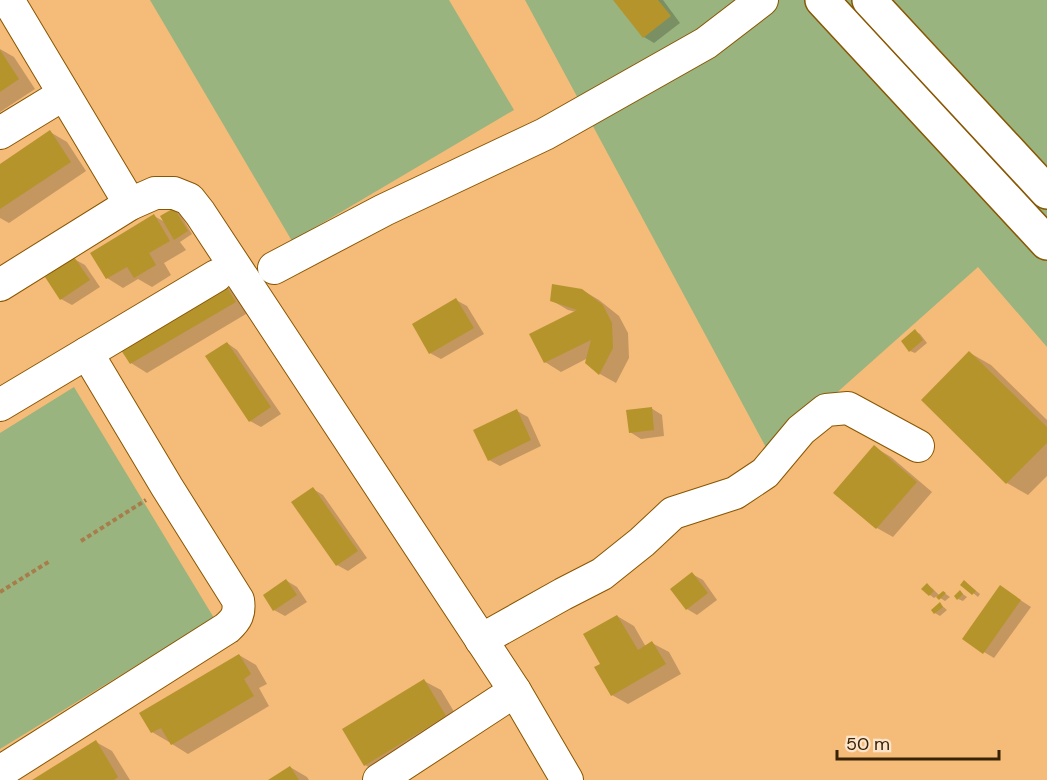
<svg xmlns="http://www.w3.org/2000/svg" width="1047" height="780" font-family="'DM Sans',sans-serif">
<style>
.green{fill:#99b47e}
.shadow{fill:#0003}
.building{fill:#b6942c}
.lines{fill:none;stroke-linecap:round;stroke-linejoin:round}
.minor-casing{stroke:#895602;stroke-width:34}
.highway-casing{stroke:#895602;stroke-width:36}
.path{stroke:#a87d4a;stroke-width:4;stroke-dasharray:4.5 3;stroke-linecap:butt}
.minor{stroke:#fff;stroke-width:32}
.highway{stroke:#fff;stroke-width:33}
</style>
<rect width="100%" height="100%" fill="#f5bc79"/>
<!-- green -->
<g class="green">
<path d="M150,0h299l65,110 -222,131z"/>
<path d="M525,0h522v347l-69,-80 -209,186z"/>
<path d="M74,387l140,231 -214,131v-316z"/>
</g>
<!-- shadow -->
<g class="shadow">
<path d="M615,0h48l17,23 -26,20 -10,-6z"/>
<path d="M0,49l14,8 21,32 -35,23z"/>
<path d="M50,132l17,10 19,29 -77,52 -9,-5v-52z"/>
<path d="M174,210l5,2 13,22 -12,8 6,8 -22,13 7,12 -19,12 -14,-8 -15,9 -16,-10 -15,-25 62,-37 11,6z"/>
<path d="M74,259l11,6 15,22 -28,18 -11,-6z"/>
<path d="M225,286l17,9 9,16 -104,62 -16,-10z"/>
<path d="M582,290l17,10 20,16 9,17 1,25 -13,25 -16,-9 -13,-12 1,-4 -27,14 -16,-10 31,-50 -8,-2 -17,-10z"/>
<path d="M456,300l11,6 17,28 -43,25 -11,-6z"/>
<path d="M915,331l5,3 7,9 -12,10 -5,-2z"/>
<path d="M227,343l10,7 44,64 -20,13 -11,-6z"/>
<path d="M970,353l21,12 56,55v56l-19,19 -21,-12z"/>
<path d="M651,408l11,7 2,21 -23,3 -11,-7z"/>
<path d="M517,411l11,6 13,29 -41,20 -11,-6z"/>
<path d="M874,447l17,10 41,35 -39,45 -16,-9 -42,-35z"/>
<path d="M313,489l10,6 44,63 -19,13 -11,-6 -44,-63z"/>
<path d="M692,574l11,6 14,20 -20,15 -10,-6z"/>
<path d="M287,581l10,6 10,15 -22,14 -11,-6z"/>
<path d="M962,584l7,1 11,9 -2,3z"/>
<path d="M927,585l5,3 8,8 3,-4 7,5 -5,4 -8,-5 -3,2 -4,-3z"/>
<path d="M960,592l7,5 -4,4 -5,-2z"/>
<path d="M1011,594l20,13 -37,51 -10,-6z"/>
<path d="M940,604l7,6 -7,6 -5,-3z"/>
<path d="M617,616l17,10 12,21 6,-4 17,9 12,22 -53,30 -16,-9 -10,-31z"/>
<path d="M239,655l17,10 11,19 -8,4 10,18 -81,48 -16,-10 -2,-3 -1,1 -17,-10 -11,-19z"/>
<path d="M424,681l17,9 21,35 -81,49 -16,-9z"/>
<path d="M96,742l16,9 18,29h-95z"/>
<path d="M290,767l17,10 2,3h-39z"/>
</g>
<!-- building -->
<g class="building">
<path d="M613,0h45l13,16 -28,22z"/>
<path d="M0,50l19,29 -19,13z"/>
<path d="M50,130l21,32 -71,47v-45z"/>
<path d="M174,208l14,23 -14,9 -14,-24z"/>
<path d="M154,214l16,27 -21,12 7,12 -22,13 -7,-11 -21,12 -16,-26z"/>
<path d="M74,257l16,23 -30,20 -15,-23z"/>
<path d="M225,284l11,18 -106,62 -11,-17z"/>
<path d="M552,284l30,5 21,16 9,18 1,25 -14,27 -14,-12 6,-23 -47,23 -15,-29 48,-24 -27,-9z"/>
<path d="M456,298l18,30 -45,26 -17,-30z"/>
<path d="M915,329l8,11 -14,12 -8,-11z"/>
<path d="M227,342l44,65 -22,15 -44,-66z"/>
<path d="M969,351l78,76v16l-41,41 -85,-84z"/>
<path d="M652,407l2,23 -25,3 -3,-23z"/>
<path d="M517,409l14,31 -43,21 -15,-31z"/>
<path d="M874,445l43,37 -41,47 -43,-36z"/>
<path d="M313,487l45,64 -22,15 -45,-64z"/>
<path d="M692,572l16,21 -22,17 -16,-21z"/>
<path d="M286,579l11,16 -24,16 -10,-16z"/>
<path d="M964,580l12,11 -4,4 -12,-10z"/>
<path d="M927,583l7,8 -5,5 -8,-7z"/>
<path d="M1000,585l21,15 -38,54 -21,-15z"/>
<path d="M960,590l3,4 -6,6 -3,-4z"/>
<path d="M943,591l3,2 -7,7 -3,-3z"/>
<path d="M940,602l3,5 -9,7 -3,-4z"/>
<path d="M617,615l21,35 14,-9 14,23 -55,32 -17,-29 6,-3 -17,-30z"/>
<path d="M239,654l12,20 -7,5 10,17 -83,49 -10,-17 -10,5 -12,-20z"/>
<path d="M424,679l22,37 -82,50 -22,-37z"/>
<path d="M96,740l22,37 -4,3h-82z"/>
<path d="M290,766l9,14h-31z"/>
</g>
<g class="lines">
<!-- minor casing -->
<g class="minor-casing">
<g id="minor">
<path d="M8,0l122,204"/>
<path d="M0,133l64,-39"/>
<path d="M274,268l110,-58 161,-76 161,-91 56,-43"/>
<path d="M0,285l130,-81 25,-11h19l15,6 11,14 315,478 52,89"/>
<path d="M0,405l216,-129"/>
<path d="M481,640l82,-46 39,-20 40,-32 31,-29 62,-20 30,-20 36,-43 25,-20 22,-2 70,38"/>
<path d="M0,772l227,-144c10,-9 13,-15 11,-28l-71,-113 -80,-134"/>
<path d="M379,780l136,-89"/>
</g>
</g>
<!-- highway casing -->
<g class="highway-casing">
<g id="highway">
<path d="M822,0l225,243"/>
<path d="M869,0l178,192"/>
</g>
</g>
<!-- path -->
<g class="path">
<path d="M81,541l65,-41"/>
<path d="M0,592l50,-31"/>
</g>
<!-- minor -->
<use href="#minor" class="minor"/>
<!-- highway -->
<use href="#highway" class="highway"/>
</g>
<!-- scale -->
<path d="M837 750v9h162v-9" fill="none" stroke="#392306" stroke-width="3"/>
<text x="846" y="750" font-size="18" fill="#392306" stroke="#fce4ca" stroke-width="4.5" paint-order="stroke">50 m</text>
</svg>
